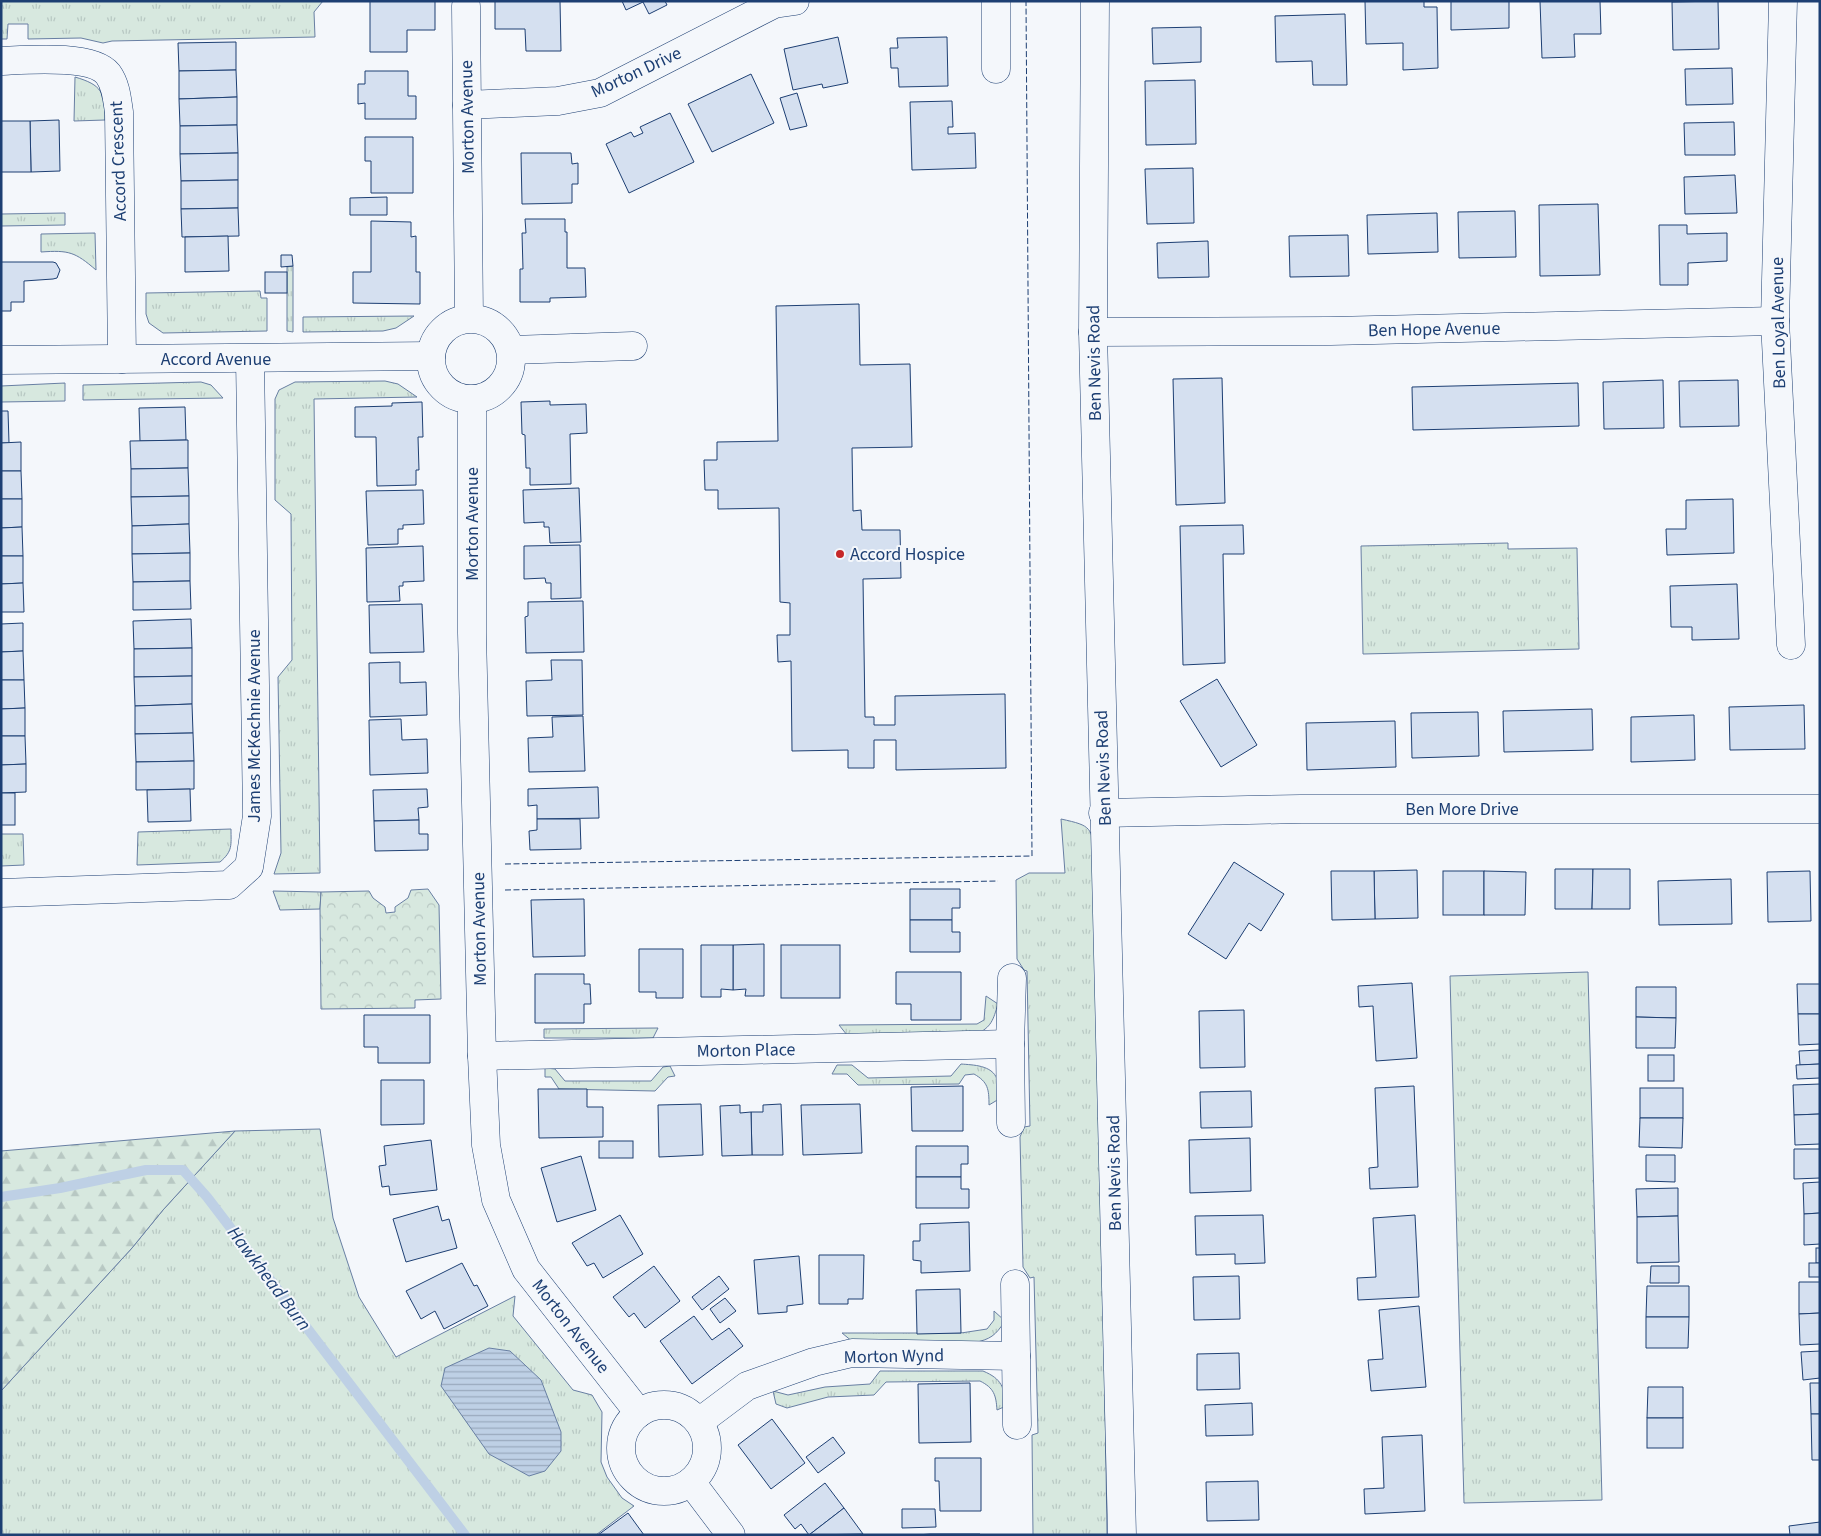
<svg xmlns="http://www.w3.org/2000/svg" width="1821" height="1536" font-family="'Source Sans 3',sans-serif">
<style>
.grass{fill:url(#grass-tufts);stroke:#687fa3}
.forest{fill:url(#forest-firs);stroke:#687fa3}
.park{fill:url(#park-crowns);stroke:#687fa3}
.water{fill:url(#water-rules);stroke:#687fa3}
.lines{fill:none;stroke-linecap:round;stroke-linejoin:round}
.stream{stroke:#bed0e5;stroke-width:10}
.building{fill:#d5e0f0;stroke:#1d3f73}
.minor-casing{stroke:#1d3f73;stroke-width:29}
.minor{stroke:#f4f7fb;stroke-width:28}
.fence{stroke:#1d3f73;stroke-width:1;stroke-dasharray:6 2.5;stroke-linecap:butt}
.poi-dot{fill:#c62828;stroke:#f4f7fb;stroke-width:2}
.labels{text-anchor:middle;stroke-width:4;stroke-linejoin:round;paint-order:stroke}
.street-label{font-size:18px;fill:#1d3f73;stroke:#f4f7fb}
.poi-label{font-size:18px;fill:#1d3f73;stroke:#f4f7fb;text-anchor:start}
.water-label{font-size:19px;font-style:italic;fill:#1d3f73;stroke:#f4f7fb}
</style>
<defs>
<pattern id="grass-tufts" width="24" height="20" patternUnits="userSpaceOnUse" patternTransform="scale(1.25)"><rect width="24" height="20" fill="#d7e8df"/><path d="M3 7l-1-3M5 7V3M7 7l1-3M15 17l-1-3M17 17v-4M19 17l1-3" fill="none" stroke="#b8c8c3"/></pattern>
<pattern id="forest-firs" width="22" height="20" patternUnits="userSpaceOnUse" patternTransform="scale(1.25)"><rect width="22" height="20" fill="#d7e8df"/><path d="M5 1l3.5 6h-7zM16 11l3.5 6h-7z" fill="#b8c8c3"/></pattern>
<pattern id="park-crowns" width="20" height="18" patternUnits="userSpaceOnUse" patternTransform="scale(1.25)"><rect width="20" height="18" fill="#d7e8df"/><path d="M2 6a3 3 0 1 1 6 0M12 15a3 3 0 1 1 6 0" fill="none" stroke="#b8c8c3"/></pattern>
<pattern id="water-rules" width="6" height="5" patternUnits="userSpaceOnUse" patternTransform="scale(1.25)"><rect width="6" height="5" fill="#bed0e5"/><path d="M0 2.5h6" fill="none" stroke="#9aaabe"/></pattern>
</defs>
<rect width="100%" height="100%" fill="#f4f7fb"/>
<!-- grass -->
<g class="grass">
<path d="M1,1h322l-9,11 1,25 -203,4 -9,2 -22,-5 -53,1v-15h-20l-1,15h-6z"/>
<path d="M75,77c27,8 30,15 30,43l-31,1z"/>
<path d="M65,213v12l-64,1v-12z"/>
<path d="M95,233l1,37c-21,-18 -27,-20 -55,-18v-18z"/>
<path d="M293,266v66l-6,-1v-64z"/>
<path d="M260,291l1,7h6v33l-104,2 -14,-10 -3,-9v-21z"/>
<path d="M414,316l-18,12 -13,3 -80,1v-15z"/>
<path d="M385,381l13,3 19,13 -103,2 6,474 -46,1 7,-21 -3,-176 14,-17 -1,-146 -16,-14v-101l4,-9 16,-8z"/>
<path d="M201,382l10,3 12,13 -140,2v-15z"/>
<path d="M65,383v18l-64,1v-16z"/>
<path d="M1508,543v6l69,-1 2,101 -216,5 -2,-108z"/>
<path d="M1061,819c32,7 29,8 36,38l10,678h-74l-1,-100 6,-2 -4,-156 -4,1 -7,-11 -3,-130 4,-10 6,-1 -3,-155 -3,-1 -7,-11 -1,-79 13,-7h36z"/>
<path d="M231,829c0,16 2,22 -11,33l-83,3 1,-33z"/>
<path d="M1,834h22l1,31 -23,1z"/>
<path d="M273,891l48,1 -1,17 -40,1z"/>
<path d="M1588,972l14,528 -138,3 -14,-527z"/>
<path d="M986,996l12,8c-5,16 -6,23 -23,31h-128l-8,-10 138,-1 7,-4z"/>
<path d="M658,1028l-5,10h-109v-9z"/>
<path d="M961,1064c12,1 31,1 36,15 2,5 1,14 2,20l-10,6c0,-16 -1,-23 -15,-31l-9,1 -6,9 -101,1 -11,-11h-15l5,-9h15l16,13 83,-2z"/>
<path d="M670,1066l5,10 -7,1 -13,14 -96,-2 -8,-12h-6v-9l10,1 10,12h86l12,-14z"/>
<path d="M320,1129l13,89 26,79 37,60 119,-61 -2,20 60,74 19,5 10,17 -1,50 6,15 15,21 12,8 -38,29h-595v-144l131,-143 31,-38 72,-79z"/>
<path d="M994,1311l11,10c-10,15 -14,18 -32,22l-120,-1 -11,-9h119l26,-4 7,-9z"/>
<path d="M880,1371h103c19,8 21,16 23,35l-9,4c-1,-15 -3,-22 -17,-29l-94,1 -12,13 -46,2 -41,11 -11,-4 -3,-13 15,4 37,-8 45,-3z"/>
</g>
<!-- forest -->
<path class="forest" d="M235,1131l-72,79 -31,38 -131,143v-240z"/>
<!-- park -->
<path class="park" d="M428,889l11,16 2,94 -26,1v8l-94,1 -1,-100 1,-17 48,-1 4,7 12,9 1,6 9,-1v-5l13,-9 3,-8z"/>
<!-- water -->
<path class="water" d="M489,1348l21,3 31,29 20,52v19l-16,20 -16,5 -40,-22 -48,-68 4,-18z"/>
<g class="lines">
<!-- stream -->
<path class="stream" d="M1,1197l59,-9 86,-18h37l24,27 258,338"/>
</g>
<!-- building -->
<g class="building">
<path d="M370,1h65v29h-28v22h-37z"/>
<path d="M495,1h65l1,50h-35l-1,-22h-30z"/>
<path d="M622,1h43l2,4 -18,9 -6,-12 -17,8z"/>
<path d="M1365,1h59v6h13l1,61 -35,2v-27l-37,1z"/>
<path d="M1451,1h58v27l-58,2z"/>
<path d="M1540,1h60l1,33h-27l1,23 -33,1z"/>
<path d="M1718,1l1,48 -46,1 -1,-48z"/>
<path d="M1345,14l2,71h-34l-1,-24 -36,1 -1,-46z"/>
<path d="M1201,27v35l-48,2 -1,-36z"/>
<path d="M838,37l10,46 -25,5 -1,-4 -29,6 -9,-41z"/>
<path d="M947,37l1,49 -49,1 -1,-19h-7l-1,-20h8l-1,-10z"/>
<path d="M236,42v28l-57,1 -1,-28z"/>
<path d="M1732,68l1,36 -47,1 -1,-36z"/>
<path d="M236,70l1,27 -58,2v-28z"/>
<path d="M365,71h43v25h8v23h-51v-16l-7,1v-20h7z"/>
<path d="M751,74l23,49 -62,29 -24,-48z"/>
<path d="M1195,80l1,64 -50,1 -1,-64z"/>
<path d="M797,93l10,33 -17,4 -10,-32z"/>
<path d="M237,97v28l-57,1 -1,-27z"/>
<path d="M952,101l1,26h-5v7l27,-1 1,35 -64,2 -2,-68z"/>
<path d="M670,113l24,49 -65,31 -23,-49 25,-12 3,5 9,-4 -3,-6z"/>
<path d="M59,120l1,51 -29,1 -1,-51z"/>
<path d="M1,121h29l1,51h-30z"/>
<path d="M1734,122l1,33h-50l-1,-32z"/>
<path d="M237,125l1,28 -58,1v-28z"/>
<path d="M365,137h48v56h-42v-32h-6z"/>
<path d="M238,153v27l-57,1 -1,-27z"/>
<path d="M521,153h50l1,11 6,-1v21h-6v19l-50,1z"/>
<path d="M1193,168l1,55 -47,1 -2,-55z"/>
<path d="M1735,175l2,38 -52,1 -1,-37z"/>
<path d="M238,180v28l-57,1v-28z"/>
<path d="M387,197v18h-37v-17z"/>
<path d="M1598,204l2,71 -60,1 -1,-71z"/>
<path d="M238,208l1,28 -57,1 -1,-28z"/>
<path d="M1515,211l1,46 -57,1 -1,-46z"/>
<path d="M1437,213l1,39 -70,2 -1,-39z"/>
<path d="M525,219h40v13h2v36h18l1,29 -36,1v4h-30v-33h3l-1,-36h4z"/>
<path d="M371,221l40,1v15l5,-1v36h4v32l-67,-1v-31h18z"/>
<path d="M1659,225h28v9l40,-1v28l-39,2v22h-28z"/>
<path d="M1348,235l1,41 -59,1 -1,-41z"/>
<path d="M228,236l1,35 -44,1v-35z"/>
<path d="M1208,241l1,36 -51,1 -1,-35z"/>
<path d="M281,255h11l1,11 -12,1z"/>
<path d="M1,262h52l3,1 4,7 -3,8 -4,1 -29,2v21h-13v9h-10z"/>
<rect x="265" y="272" width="22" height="21"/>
<path d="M859,304l1,61 50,-1 2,83 -60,1 1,63 8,-1 1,20h38l1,48 -38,1 2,138h9v8h21v-29l110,-2 1,74 -110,2v-30h-22v28h-26v-18l-56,1 -1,-90 -13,1 -1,-27h13v-32l-10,-1 -1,-94 -61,1v-19h-13l-1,-30h13v-18l61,-1 -2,-135z"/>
<path d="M1222,378l3,125 -49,2 -3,-126z"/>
<path d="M1663,380l1,48 -60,1 -1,-47z"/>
<path d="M1738,380l1,46 -59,1 -1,-46z"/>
<path d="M1578,383l1,43 -166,4 -1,-43z"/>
<path d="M550,401v4l36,-1 1,29 -17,1 1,50 -41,1v-17h-4l-1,-33 -3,-1 -1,-32z"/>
<path d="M422,402l1,35h-5l1,33h-3v15l-39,1 -1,-49h-21v-30l37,-1v-3z"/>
<path d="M185,407l1,33 -46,1 -1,-33z"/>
<path d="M1,411h7l1,32h-8z"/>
<path d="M188,440v28l-57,1 -1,-28z"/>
<path d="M21,442v29h-20v-28z"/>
<path d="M188,468l1,28 -58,1v-28z"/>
<path d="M1,471h20l1,28h-21z"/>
<path d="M579,488l2,54 -31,1 -1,-16h-5v-5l-20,1 -1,-33z"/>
<path d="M423,490l1,34 -21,1v4h-5v15l-30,1 -2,-54z"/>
<path d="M189,496v28l-57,2 -1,-29z"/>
<path d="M1,499h21v28l-21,1z"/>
<path d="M1733,499l1,54 -67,2 -1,-26h20v-29z"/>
<path d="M189,524l1,29 -58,1v-28z"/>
<path d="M1243,525l1,29h-21l2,109 -42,2 -3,-139z"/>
<path d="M22,527l1,29h-22v-28z"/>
<path d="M580,545l1,53 -30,1v-16h-5l-1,-5 -21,1v-33z"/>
<path d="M423,546l1,35 -21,1v4h-4l1,15 -33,1 -1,-54z"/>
<path d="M190,553v28l-57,1 -1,-28z"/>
<path d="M1,556h22v27l-22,1z"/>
<path d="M190,581l1,28 -58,1v-28z"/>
<path d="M23,583l1,29h-23v-28z"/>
<path d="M1737,584l2,55 -47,1v-13h-21l-1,-41z"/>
<path d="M583,601l1,51 -58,1 -1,-36 3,-1v-14z"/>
<path d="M422,604l2,48 -54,1 -1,-48z"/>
<path d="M191,619l1,29 -58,1 -1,-28z"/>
<path d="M23,623v28l-22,1v-28z"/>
<path d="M192,648v28l-58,1v-28z"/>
<path d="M23,651l1,29h-23v-28z"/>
<path d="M551,660h31l1,55 -56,1 -1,-35 26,-1z"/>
<path d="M400,662v21l26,-1 1,33 -57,2 -1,-54z"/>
<path d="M192,676v28l-57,2 -1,-29z"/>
<path d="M1217,679l40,66 -36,22 -41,-66z"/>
<path d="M1,680h23l1,28 -24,1z"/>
<path d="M192,704l1,29 -58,1v-28z"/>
<path d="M1804,705l1,44 -75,1 -1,-43z"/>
<path d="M25,708v28h-24v-27z"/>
<path d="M1592,709l1,41 -89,2 -1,-41z"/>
<path d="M1478,712l1,44 -67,2 -1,-45z"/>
<path d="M1694,715l1,45 -64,2v-45z"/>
<path d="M583,716l2,55 -56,1 -1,-34 25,-1 -1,-20z"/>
<path d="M401,719l1,21 25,-1 1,34 -58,2 -1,-55z"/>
<path d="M1395,721l1,46 -89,3 -1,-47z"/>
<path d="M193,733l1,28 -58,1 -1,-28z"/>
<path d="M1,736h24l1,28 -25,1z"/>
<path d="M194,761v28l-58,1v-28z"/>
<path d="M26,764v28l-25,1v-28z"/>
<path d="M598,787l1,31 -62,1v-14l-9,1v-17z"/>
<path d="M190,789l1,32 -43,1 -1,-32z"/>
<path d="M427,789l1,18 -10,1 1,12 -45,1 -1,-31z"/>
<rect x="1" y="793" width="14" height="32"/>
<path d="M537,819h43l1,30 -51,1 -1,-19 8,-1z"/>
<path d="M419,820v14h9v16l-53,1 -1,-30z"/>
<path d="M1234,862l50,32 -23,37 -12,-8 -23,36 -38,-25z"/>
<path d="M1555,869h38l-1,40h-37z"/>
<path d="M1593,869h37v40h-38z"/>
<path d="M1417,870l1,48 -43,1 -1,-48z"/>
<path d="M1331,871h43l1,48 -43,1z"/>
<rect x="1443" y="871" width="41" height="44"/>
<path d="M1484,871l42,1 -1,43h-41z"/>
<path d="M1810,871l1,50 -43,1 -1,-50z"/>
<path d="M1731,879l1,45 -73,1 -1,-44z"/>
<path d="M910,889h50v19h-8v12h-42z"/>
<path d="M584,899l1,57 -52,1 -2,-57z"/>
<path d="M910,920h42v12h8v20h-50z"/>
<path d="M764,944v52h-19l1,-7 -13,1v-45z"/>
<path d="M701,945h32v45l-12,-1v8h-20z"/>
<rect x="781" y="945" width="59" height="53"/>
<path d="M639,949h44v49h-27v-6h-17z"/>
<path d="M896,972h65v48h-50v-16h-15z"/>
<path d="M535,974h49v10h6l1,20h-7v19h-49z"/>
<path d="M1412,983l5,75 -41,3 -3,-55 -14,1 -1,-21z"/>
<path d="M1797,984h23v30h-22z"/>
<path d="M1636,987h40v31l-40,-1z"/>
<path d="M1244,1010l1,57 -45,1 -1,-57z"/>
<path d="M1798,1014h22v30l-21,1z"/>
<path d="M364,1015h66v48h-52v-16h-14z"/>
<path d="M1636,1017l40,1 -1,30h-39z"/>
<path d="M1820,1050v14l-20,1 -1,-14z"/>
<rect x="1648" y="1055" width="26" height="26"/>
<path d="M1820,1064v14l-23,1 -1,-14z"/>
<path d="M381,1080h43v44l-43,1z"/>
<path d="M1820,1084v30l-26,1 -1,-30z"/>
<path d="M963,1086v45h-51l-1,-44z"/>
<path d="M1414,1086l4,101 -48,2 -1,-21 9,-1 -3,-79z"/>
<rect x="1640" y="1088" width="43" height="30"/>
<path d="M538,1089h49v18h16v30l-64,1z"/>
<path d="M1251,1091l1,36 -51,1 -1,-36z"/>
<path d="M701,1104l2,51 -44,2 -1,-52z"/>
<path d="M781,1104l2,51h-31l-1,-43h12v-7z"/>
<path d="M860,1104l2,49 -59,2 -2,-50z"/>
<path d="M740,1105v8l11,-1 1,43 -30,1 -2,-50z"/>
<path d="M1820,1114v30l-25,1 -1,-30z"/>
<path d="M1640,1118h43l-1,30 -43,-1z"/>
<path d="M1250,1138l1,53 -61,2 -1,-53z"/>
<path d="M431,1140l6,50 -47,5 -1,-9 -7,1 -3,-21 7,-1 -2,-19z"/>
<rect x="599" y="1141" width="34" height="17"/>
<path d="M916,1146h52v18h-7v13h-45z"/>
<path d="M1794,1149h26v29l-26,1z"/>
<path d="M1646,1155h29v27l-29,-1z"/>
<path d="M581,1156l15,54 -39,12 -16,-54z"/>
<path d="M916,1177h45v12h8v19h-53z"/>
<path d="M1820,1182v31l-16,1 -1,-31z"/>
<path d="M1678,1188v28l-41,1 -1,-28z"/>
<path d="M438,1206l4,15 7,-2 8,29 -51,14 -13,-43z"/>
<path d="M1820,1213v31l-16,1v-31z"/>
<path d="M620,1215l23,39 -40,24 -9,-15 -7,3 -15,-23z"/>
<path d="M1263,1215l2,48 -30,1v-10l-39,1 -1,-39z"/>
<path d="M1415,1215l4,82 -61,3 -1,-22 19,-1 -3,-59z"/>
<path d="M1678,1216l1,46 -42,1v-46z"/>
<path d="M969,1222l1,49 -49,2v-12l-8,-1v-19h7v-17z"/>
<rect x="1816" y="1248" width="4" height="15"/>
<path d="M819,1255h45l-1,44h-15v5h-29z"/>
<path d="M799,1256l4,48 -16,2v6l-29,2 -4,-54z"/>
<path d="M462,1263l12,23 3,-1 11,21 -44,23 -9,-18 -14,8 -15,-28z"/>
<rect x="1809" y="1263" width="11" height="14"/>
<path d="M654,1266l26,35 -35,27 -11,-15 -5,4 -16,-20z"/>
<path d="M1651,1266h28v17h-29z"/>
<path d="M719,1276l10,13 -27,21 -10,-13z"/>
<path d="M1239,1276l1,43 -46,1 -1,-43z"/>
<path d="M1799,1282h21v31l-21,1z"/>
<path d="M1647,1286h42v31h-43z"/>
<path d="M960,1289l1,44 -44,1 -1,-44z"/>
<path d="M725,1298l11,13 -16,12 -10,-14z"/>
<path d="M1419,1306l7,81 -55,4 -3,-31 15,-1 -4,-49z"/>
<path d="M1820,1313v31l-20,1 -1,-31z"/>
<path d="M694,1316l18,24 17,-12 14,18 -51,38 -32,-43z"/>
<path d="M1646,1317h43l-1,31h-42z"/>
<path d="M1820,1351v27l-17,2 -2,-28z"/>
<path d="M1239,1353l1,36 -43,1v-36z"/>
<path d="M970,1383l1,59 -52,1 -1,-59z"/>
<path d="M1810,1383h10v31h-9z"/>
<path d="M1648,1387h35v31h-36z"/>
<path d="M1252,1403l1,32 -47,1 -1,-31z"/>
<path d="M1811,1414h9v46h-8z"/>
<rect x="1647" y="1418" width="36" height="30"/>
<path d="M772,1419l33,44 -34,26 -33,-44z"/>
<path d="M1422,1435l3,76 -60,3 -1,-25 20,-1 -2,-51z"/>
<path d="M833,1437l12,16 -27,20 -12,-16z"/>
<path d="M935,1458h46v53h-41l-1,-30h-4z"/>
<path d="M1258,1481l1,39 -52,1 -1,-39z"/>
<path d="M825,1483l19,25 -35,27 -8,-11 -6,5 -11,-14z"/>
<path d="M844,1508l19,26 -54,1z"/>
<path d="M902,1509h33l1,18 -34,1z"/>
<path d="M628,1513l16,22h-46z"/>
<path d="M1820,1522v13h-30l-1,-9z"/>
<path d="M930,1534h50v1h-63z"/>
</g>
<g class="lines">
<!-- minor casing -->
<g class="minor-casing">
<g id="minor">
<path d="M996,1v68"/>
<path d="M1095,1l-2,331 29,1203"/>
<path d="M1783,1l-8,320 16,324"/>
<path d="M466,6l3,312"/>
<path d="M1,61c25,-1 91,-7 107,13 8,11 9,25 11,38l3,247"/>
<path d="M467,105l91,-4 42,-8 174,-89 21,-3"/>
<circle cx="471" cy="359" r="40"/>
<path d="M1093,332l238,-1 444,-10"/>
<path d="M511,350l122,-4"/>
<path d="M1,360l430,-4"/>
<path d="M472,400v233l10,423 4,89 10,55 30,69 113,144"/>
<path d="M1103,813l198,-4h519"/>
<path d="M1,893l228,-8 20,-18 8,-51 -7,-457"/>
<path d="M482,1056l528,-12"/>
<path d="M1011,1123l-1,-79 2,-66"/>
<path d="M1015,1284l2,141"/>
<circle cx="664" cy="1448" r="43"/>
<path d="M699,1422l48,-36 67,-24 38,-9 164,3"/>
<path d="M691,1482l40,53"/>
</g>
</g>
<!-- minor -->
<use href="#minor" class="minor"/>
<!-- fence -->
<g class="fence">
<path d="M505,864l527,-8 -6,-855"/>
<path d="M505,890l493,-9"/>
</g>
</g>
<!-- markers -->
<circle class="poi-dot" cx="840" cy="554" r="5"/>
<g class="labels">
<!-- street labels -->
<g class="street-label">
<text transform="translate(636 72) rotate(-25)" y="6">Morton Drive</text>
<text transform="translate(467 117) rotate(-91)" y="6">Morton Avenue</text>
<text transform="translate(118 161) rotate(-92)" y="6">Accord Crescent</text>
<text transform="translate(1778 323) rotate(-91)" y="6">Ben Loyal Avenue</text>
<text transform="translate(1434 329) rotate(-1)" y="6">Ben Hope Avenue</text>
<text x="216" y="365">Accord Avenue</text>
<text transform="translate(1094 363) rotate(-91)" y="6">Ben Nevis Road</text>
<text transform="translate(472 524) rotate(-90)" y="6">Morton Avenue</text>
<text transform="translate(254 726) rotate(-90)" y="6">James McKechnie Avenue</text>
<text transform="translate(1103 768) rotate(-92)" y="6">Ben Nevis Road</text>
<text x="1462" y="815">Ben More Drive</text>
<text transform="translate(479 929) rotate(-91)" y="6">Morton Avenue</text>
<text transform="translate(746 1050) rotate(-1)" y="6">Morton Place</text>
<text transform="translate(1114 1173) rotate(-91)" y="6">Ben Nevis Road</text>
<text transform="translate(571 1326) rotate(52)" y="6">Morton Avenue</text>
<text transform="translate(894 1356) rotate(-1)" y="6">Morton Wynd</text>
</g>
<!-- poi labels -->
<g class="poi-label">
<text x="850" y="560">Accord Hospice</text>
</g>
<!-- water labels -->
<g class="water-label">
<text transform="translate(270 1278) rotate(53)" y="7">Hawkhead Burn</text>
</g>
</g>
<!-- border -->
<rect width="1821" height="1536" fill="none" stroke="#1d3f73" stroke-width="5"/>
</svg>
